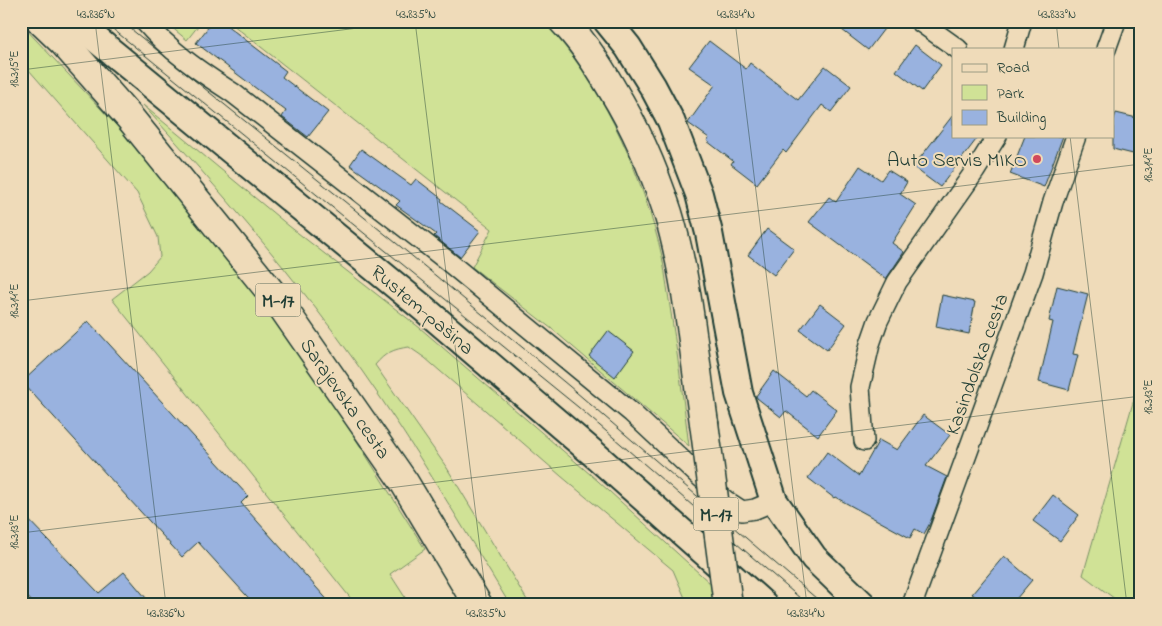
<svg xmlns="http://www.w3.org/2000/svg" width="1162" height="626" font-family="'Indie Flower',sans-serif">
<style>
.green{fill:#d0e296;stroke:#789065}
.building{fill:#99b2df;stroke:#1f3d34}
.lines{fill:none;stroke-linecap:round;stroke-linejoin:round}
.street-casing{stroke:#1f3d34;stroke-width:22}
.secondary-casing{stroke:#1f3d34;stroke-width:30}
.primary-casing{stroke:#1f3d34;stroke-width:31}
.street{stroke:#efdbb9;stroke-width:19}
.secondary{stroke:#efdbb9;stroke-width:26}
.primary{stroke:#efdbb9;stroke-width:28}
.tram{stroke:#1f3d34;stroke-width:1}
.primary-bridge-casing{stroke:#1f3d34;stroke-width:31;stroke-linecap:butt}
.primary-bridge{stroke:#efdbb9;stroke-width:28}
.ticks{fill:none;stroke:#1f3d34;stroke-width:1;stroke-opacity:0.45}
.poi-dot{fill:#d1495b;stroke:#efdbb9;stroke-width:2}
.labels{text-anchor:middle;stroke-width:4;stroke-linejoin:round;paint-order:stroke}
.shield{fill:#efdbb9;stroke:#5d6c5c;stroke-width:1}
.shield-label{font-size:19px;font-weight:bold;fill:#1f3d34}
.poi-label{font-size:20px;fill:#1f3d34;stroke:#efdbb9;text-anchor:end}
.street-label{font-size:20px;fill:#1f3d34;stroke:#efdbb9}
.neatline{fill:none;stroke:#1f3d34;stroke-width:2}
.ticks-label{font-size:12px;text-anchor:middle;fill:#1f3d34}
</style>
<rect width="100%" height="100%" fill="#efdbb9"/>
<filter id="ink" filterUnits="userSpaceOnUse"><feTurbulence type="fractalNoise" baseFrequency=".02" numOctaves="2"/><feDisplacementMap in="SourceGraphic" scale="10" xChannelSelector="R" yChannelSelector="G"/><feConvolveMatrix kernelMatrix="1 2 1 2 8 2 1 2 1" color-interpolation-filters="sRGB"/></filter>
<g filter="url(#ink)">
<!-- green -->
<g class="green">
<path d="M164,21h38l-15,19z"/>
<path d="M228,21h315c58,62 94,141 116,223 5,18 7,37 10,56 8,49 14,97 20,146l-137,-117 -80,-62 20,-38z"/>
<path d="M21,24l175,186 65,84 67,101 97,154 -35,25 20,31h-54l-244,-306 36,-28 12,-14 -2,-20 -21,-44 -116,-132z"/>
<path d="M143,105l146,121 131,102 178,153 136,124h-41l-8,-7 -12,-28 -112,-94 -136,-118 -16,-11c-16,2 -24,6 -34,18l72,103 83,137h-20c-48,-79 -95,-159 -148,-234 -66,-94 -142,-180 -219,-266z"/>
<path d="M1141,375v230h-18l-40,-30z"/>
</g>
<!-- building -->
<g class="building">
<path d="M213,21h8l65,50 -4,6 46,35 -20,25 -26,-20 4,-6 -90,-68z"/>
<path d="M848,21h42l-22,29 -26,-20z"/>
<path d="M709,41l37,28 4,-6 48,37 27,-34 26,20 -20,26 -9,-7 -36,48 -3,-3 -26,34 -26,-20 2,-3 -26,-20 2,-3 -21,-15 27,-38 -26,-18z"/>
<path d="M915,45l26,20 -19,26 -26,-20z"/>
<path d="M1116,113l25,6v21l-4,15 -24,-6v-27z"/>
<path d="M953,115v21h26l-39,51 -27,-20z"/>
<path d="M1025,136h38l-19,51 -34,-13z"/>
<path d="M361,149l50,36 5,-6 26,20 -1,2 39,30 -20,26 -26,-21 2,-2 -40,-29 4,-4 -50,-36z"/>
<path d="M860,166l21,14 7,-10 19,12 -7,12 16,11 -24,38 12,9 -18,27 -77,-57 20,-25 7,5z"/>
<path d="M767,229l27,20 -20,26 -26,-20z"/>
<path d="M1057,286l31,8 -15,60 5,1 -9,35 -30,-8 14,-60 -4,-1z"/>
<path d="M942,295l33,7 -6,32 -33,-7z"/>
<path d="M820,304l26,20 -19,26 -27,-20z"/>
<path d="M88,321l160,175 -7,7 91,102h-77l-57,-63 -16,15 -160,-175z"/>
<path d="M608,331l26,20 -19,26 -26,-21z"/>
<path d="M774,371l32,25 5,-6 26,20 -19,26 -32,-25 -5,6 -24,-19 -1,-2z"/>
<path d="M923,415l27,20 -24,31 21,11 -17,46 -6,11 -9,-5 -5,9 -75,-41 -1,1 -26,-20 19,-26 32,24 20,-36 18,10z"/>
<path d="M1053,495l26,20 -19,26 -27,-20z"/>
<path d="M21,512l78,81 25,-21 28,33h-117l-14,-15z"/>
<path d="M1004,556l28,24 -21,25h-43l7,-9 -3,-2z"/>
</g>
<g class="lines">
<!-- street casing -->
<g class="street-casing">
<g id="street">
<path d="M144,21c27,31 55,50 89,72l212,166 187,154 93,87 17,11 13,-2 19,-8"/>
<path d="M919,21l39,28"/>
<path d="M1014,49l8,-28"/>
<path d="M1106,49l10,-28"/>
<path d="M864,441l-4,-54 10,-43 8,-23 19,-39 78,-111 22,-35"/>
<path d="M912,605l121,-332 20,-71 23,-66"/>
</g>
</g>
<!-- secondary casing -->
<g class="secondary-casing">
<g id="secondary">
<path d="M74,21l349,287 171,146 170,151"/>
<path d="M607,21l21,26 25,40 18,34 28,73 10,39 30,160 35,108 40,57 49,47"/>
</g>
</g>
<!-- primary casing -->
<g class="primary-casing">
<g id="primary">
<path d="M41,21l23,22 66,75 148,183 126,181 74,123"/>
<path d="M563,21c20,20 35,44 49,68 24,39 42,81 56,124 20,66 26,142 36,210"/>
</g>
</g>
<!-- street -->
<use href="#street" class="street"/>
<!-- secondary -->
<use href="#secondary" class="secondary"/>
<!-- primary -->
<use href="#primary" class="primary"/>
<!-- tram -->
<g class="tram">
<path d="M103,21l475,386 230,198"/>
<path d="M121,21l280,226 168,139 255,219"/>
</g>
<!-- primary-bridge casing -->
<g class="primary-bridge-casing">
<path id="primary-bridge" d="M704,423l24,182"/>
</g>
<!-- primary-bridge -->
<use href="#primary-bridge" class="primary-bridge"/>
</g>
</g>
<!-- ticks -->
<path class="ticks" d="M95,21l71,584M415,21l72,584M735,21l72,584M1056,21l3,28M21,70l393,-49M1070,136l57,469M21,301l1120,-137M21,533l1120,-137"/>
<!-- markers -->
<circle class="poi-dot" cx="1037" cy="159" r="5"/>
<g class="labels">
<!-- shield labels -->
<g class="shield">
<rect x="255.5" y="283.5" width="45" height="33" rx="4"/>
<rect x="693.5" y="497.5" width="45" height="33" rx="4"/>
</g>
<g class="shield-label">
<text x="278" y="307">M-17</text>
<text x="716" y="521">M-17</text>
</g>
<!-- poi labels -->
<g class="poi-label">
<text x="1027" y="166">Auto Servis MIKO</text>
</g>
<!-- street labels -->
<g class="street-label">
<text transform="translate(423 309) rotate(40)" y="7">Rustem-pašina</text>
<text transform="translate(976 364) rotate(-70)" y="7">Kasindolska cesta</text>
<text transform="translate(346 398) rotate(55)" y="7">Sarajevska cesta</text>
</g>
</g>
<!-- margin -->
<rect width="1162" height="626" fill="none" stroke="#efdbb9" stroke-width="55"/>
<!-- legend -->
<rect x="952" y="48" width="162" height="90" fill="#efdbb9" stroke="#9c9c84"/>
<rect x="962" y="64" width="25" height="8" fill="#efdbb9" stroke="#9c9c84"/>
<text x="997" y="72" font-size="15" fill="#1f3d34">Road</text>
<rect x="962" y="85" width="25" height="15" fill="#d0e296" stroke="#9c9c84"/>
<text x="997" y="98" font-size="15" fill="#1f3d34">Park</text>
<rect x="962" y="110" width="25" height="15" fill="#99b2df" stroke="#9c9c84"/>
<text x="997" y="122" font-size="15" fill="#1f3d34">Building</text>
<rect x="28" y="28" width="1106" height="570" class="neatline"/>
<g class="ticks-label">
<text x="96" y="18">43.836°N</text>
<text x="416" y="18">43.835°N</text>
<text x="736" y="18">43.834°N</text>
<text x="1057" y="18">43.833°N</text>
<text transform="translate(14 69) rotate(-90)" y="4">18.315°E</text>
<text transform="translate(1148 165) rotate(-90)" y="4">18.314°E</text>
<text transform="translate(14 301) rotate(-90)" y="4">18.314°E</text>
<text transform="translate(1148 397) rotate(-90)" y="4">18.313°E</text>
<text transform="translate(14 532) rotate(-90)" y="4">18.313°E</text>
<text x="166" y="617">43.836°N</text>
<text x="486" y="617">43.835°N</text>
<text x="806" y="617">43.834°N</text>
</g>
</svg>
